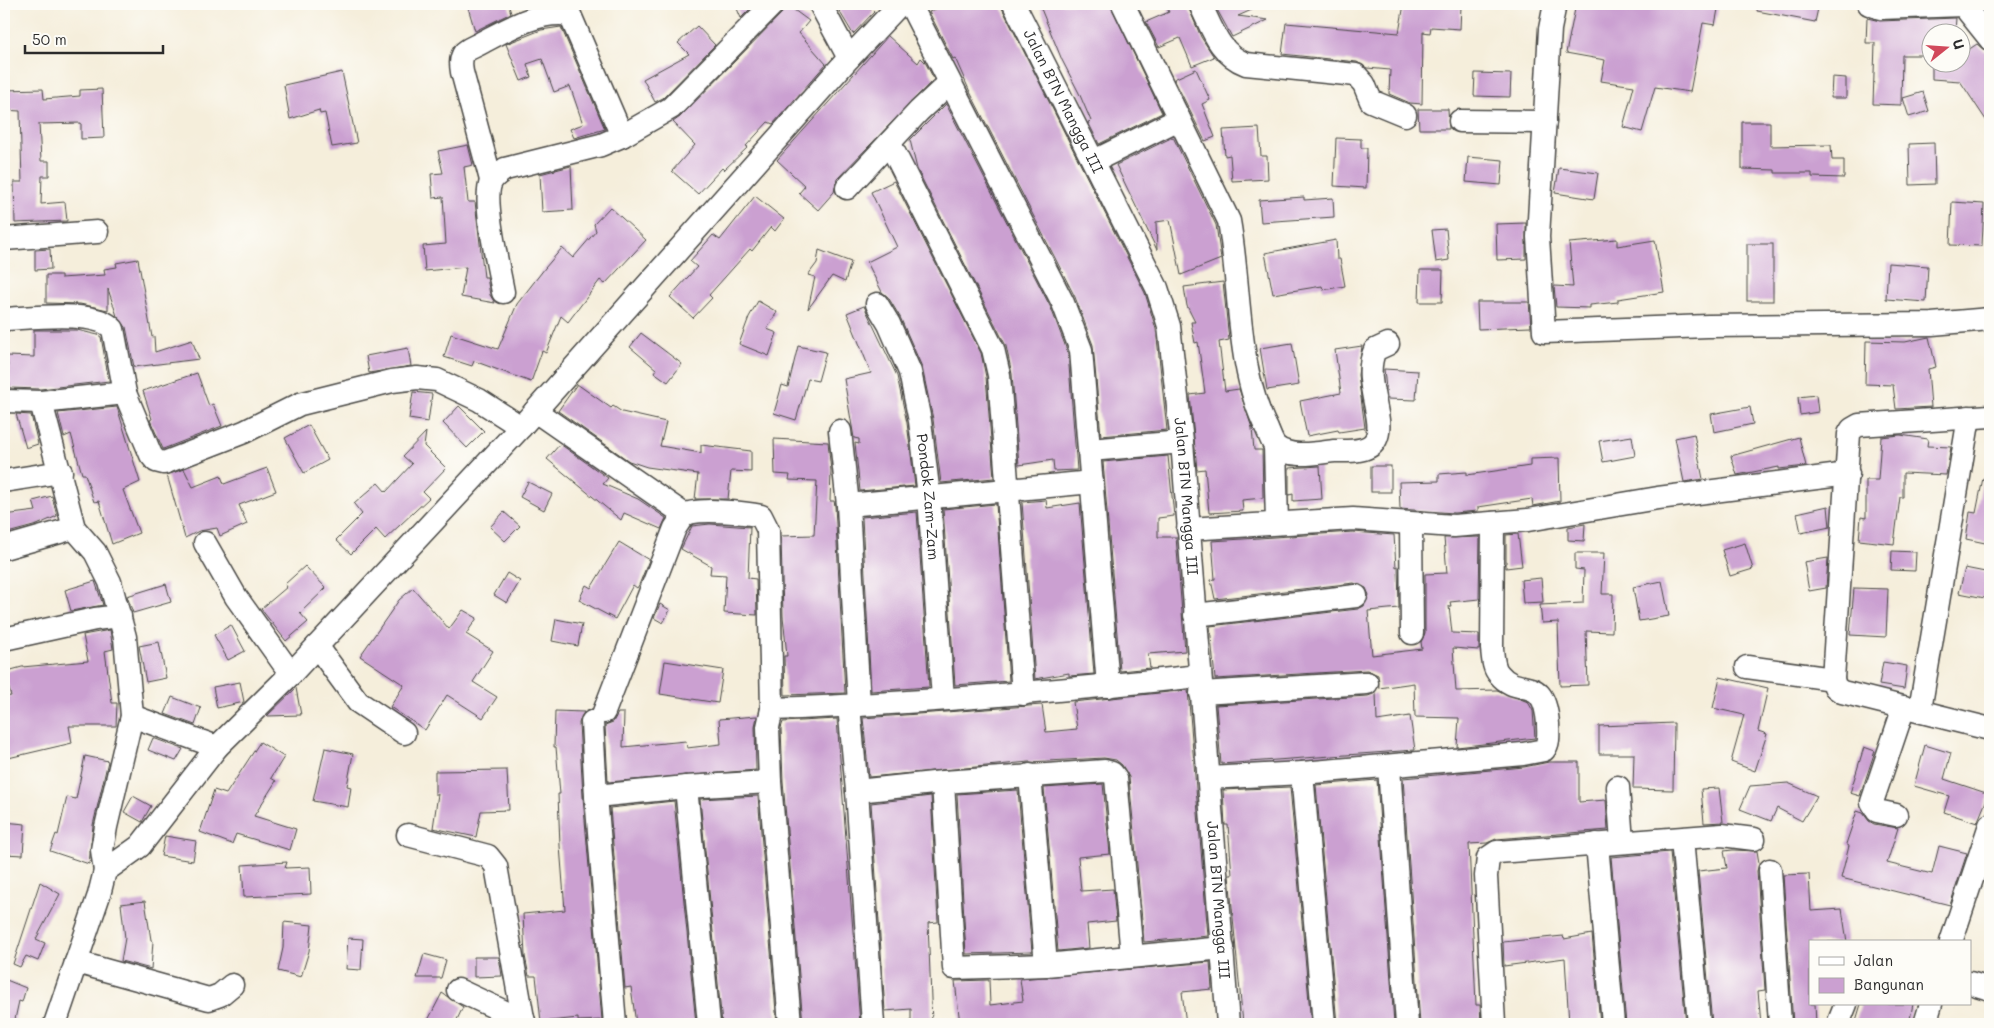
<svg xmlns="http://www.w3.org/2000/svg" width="1994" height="1028" font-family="Mali,sans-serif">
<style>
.building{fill:#cba0d1}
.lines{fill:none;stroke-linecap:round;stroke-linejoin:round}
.minor-casing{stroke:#494845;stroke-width:25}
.minor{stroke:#fff;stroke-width:22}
.labels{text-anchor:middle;stroke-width:4;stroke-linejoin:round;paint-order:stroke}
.street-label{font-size:15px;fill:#2b2b2b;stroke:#fdfcf7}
</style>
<rect width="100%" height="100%" fill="#fdfcf7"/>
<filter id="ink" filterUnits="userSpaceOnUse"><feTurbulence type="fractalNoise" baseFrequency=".02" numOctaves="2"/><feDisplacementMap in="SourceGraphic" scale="10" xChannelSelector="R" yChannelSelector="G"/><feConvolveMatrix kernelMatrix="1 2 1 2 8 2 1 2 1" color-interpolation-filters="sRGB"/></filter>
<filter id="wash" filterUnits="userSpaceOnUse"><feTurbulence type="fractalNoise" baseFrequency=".0096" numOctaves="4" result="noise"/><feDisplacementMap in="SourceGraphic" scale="20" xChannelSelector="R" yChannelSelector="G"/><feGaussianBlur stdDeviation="1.12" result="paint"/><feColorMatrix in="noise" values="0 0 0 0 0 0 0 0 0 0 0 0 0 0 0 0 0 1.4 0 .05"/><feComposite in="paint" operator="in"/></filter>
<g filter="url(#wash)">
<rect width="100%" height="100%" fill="#f5eedb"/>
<g id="blocks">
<!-- building -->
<g class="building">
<path d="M467,4h41l3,9 -36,18z"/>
<path d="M735,4h20l-14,14z"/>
<path d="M786,4l23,17 -10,12 27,31 -53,60 -5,-2 -22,24 2,1 -24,23 -2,-2 -24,26 -26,-23 23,-26 -22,-23 7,-5 102,-104z"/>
<path d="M835,4h31l8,8 -21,22z"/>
<path d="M947,4h53l145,289 11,36 11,101 -66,6 -8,-91 -18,-48 -105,-205 -15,-34 -2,1 -24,-47z"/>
<path d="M1039,4h71l52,109 -63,31 -11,-22 3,-1 -12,-28 -17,-33z"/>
<path d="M1165,4h22l14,33 13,20 -22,9 -12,-28 -21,9 -13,-25 23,-10z"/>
<path d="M1214,4h51l-27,12 30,4 -36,17z"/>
<path d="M1404,4l57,2 -1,23 -29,-2 -1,6 -7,-1 -1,72 -12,-1 -21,-9 1,-24 -23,-2 -10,-6 -75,-8 4,-31 113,10z"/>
<path d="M1576,4l43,2v-2h100l-4,21 -12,-2 -13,69 -35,-5 -13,45 -19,-5 11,-41 -33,-5 4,-21 -39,-7z"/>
<path d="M1758,4h61l-4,18 -58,-11z"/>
<path d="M1867,18l13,3 76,-3 -1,14h-23v23h-30l-1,50 -28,-1 2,-61h-9z"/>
<path d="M697,26l18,19 -52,53 -8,4 -12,-23 46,-25 -11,-11z"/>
<path d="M561,27l44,102 -31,9 -4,-9 13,-5 -13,-38 -16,6 -12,-33 -15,5 4,13 -10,4 -15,-37 35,-14z"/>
<path d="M888,36l30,27 3,-5 4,4 9,17 -97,100 -3,13 -16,18 -19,-17 6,-7 -28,-26z"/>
<path d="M1977,44l8,7 5,1v74l-30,-45 -28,-2v-17h30v-8z"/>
<path d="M1196,69l14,31 -8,4 13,33 -10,4 -31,-62z"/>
<path d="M342,72l15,71 -25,4 -7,-34 -5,1 -1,-4 -29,9 -6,-34z"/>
<path d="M1475,73l36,1 -1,23 -36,-1z"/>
<path d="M1832,77l14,1v20h-15z"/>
<path d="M43,89l1,10 36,-3v-6l22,-1 2,49 -23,1v-16l-42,1 2,37h8v15h-7l-1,28 24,-2 2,19 -52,2 -1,-41h8l-2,-71 -16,-1v-20z"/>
<path d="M1923,92l6,19 -20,6 -6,-19z"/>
<path d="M946,104l105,204 17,45 9,117 -23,1 -1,-11 -34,5 -7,-91 -6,-28 -89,-177 -7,-29z"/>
<path d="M1418,109h30l1,20h-30z"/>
<path d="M1742,122h28v24l61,-1 1,15h12v18l-32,-1v-4h-37v-3l-33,-1z"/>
<path d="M1259,128l2,28h6l1,23 -36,2 -2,-26 -5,1 -2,-26z"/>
<path d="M1173,137l43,88 5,34 -40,16 -11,-55 -14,2 1,28 -41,-85z"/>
<path d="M1336,138l25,1v9h6l-1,40 -32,-2z"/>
<path d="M1934,143l1,41 -25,1 -1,-41z"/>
<path d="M468,145l5,20 -9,2 4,35h7l9,75h3l3,18 5,8 -34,-6 5,-30 -41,4 -2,-25 23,-2 -3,-47 -10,1 -2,-24 12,-1 -5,-22z"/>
<path d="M1468,157l35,3 -2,25 -35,-3z"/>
<path d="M571,166l2,44 -31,2 -2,-38z"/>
<path d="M1559,168l39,5 -4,26 -39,-6z"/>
<path d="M894,181l87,172 5,24 8,101 -53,5 -8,-64 -11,-52 -22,-50 -12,-20 -6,-5 -15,-30 30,-15 -26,-55z"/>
<path d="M755,196l29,23 -9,12 -4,-4 -19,24 -2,-2 -41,46 3,3 -19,20 -23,-21 27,-30 -7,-6 23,-26 7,5z"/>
<path d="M1304,197v3l29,-2 1,19 -73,5 -2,-22z"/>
<path d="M1952,202l32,2 -2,42 -32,-1z"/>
<path d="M610,207l36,33 -41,44 -5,-4 -32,42 -7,-6 -15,37 -4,-2 -11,31 -57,-21 -2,5 -28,-9 7,-23 47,15 19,-45 28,-36 17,-20 11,10 23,-27 -2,-7z"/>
<path d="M1526,223v36l-29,1 -1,-36z"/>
<path d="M1446,229l3,31 -13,2 -4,-32z"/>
<path d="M1617,239v7l38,-6 9,52 -46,7v3l-28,3v3l-34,-1 -2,-21 19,1 -4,-44z"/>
<path d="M1336,240l1,19h3l5,27 -22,4 -1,-4 -49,8 -8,-41z"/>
<rect x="1747" y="244" width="26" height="57"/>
<path d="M50,249l1,20 -16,1v-20z"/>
<path d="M819,250l32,12 -6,20 -13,-6 -24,33 7,-32 -7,-2 9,-12z"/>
<path d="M138,259l14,78 2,-1 1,16 37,-12 7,19 -65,8 -8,-40 -9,-11 -9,-27v21l-28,-6 -34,-1v-28h15v3l44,-3 -1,-6 13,-2 -1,-4z"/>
<path d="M1888,263l40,3 -2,36 -40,-3z"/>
<path d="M1420,270h23l-1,32h-23z"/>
<path d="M1223,282l6,58 -10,2 6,49 14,-2 13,39 2,22h8l1,48 -21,2 1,11 -34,2 -4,-44 -8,1 -7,-75 15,-2 -7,-51 -3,1 -4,-21h4l-8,-16 -3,-19z"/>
<path d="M758,301l19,11 -10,17 10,4 -8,23 -30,-12 10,-27z"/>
<path d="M1477,302h52l2,25 -53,2z"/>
<path d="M864,306l33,70 10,47 8,63 -55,5 -5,-48 4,1v-5l-5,-1 -10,-59 27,-6 -24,-60z"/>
<path d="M34,330h43l21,5 3,2 8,44 -69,8 -30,-1 -3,-32 27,1z"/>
<path d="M641,333l41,31 -14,18 -14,-10 2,-3 -26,-22z"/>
<path d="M1929,337l7,30 -8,2 3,38 -35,2 -3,-24 -28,-1 1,-43 39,1z"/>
<path d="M1292,343l7,42 -32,5 -7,-42z"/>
<path d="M798,346l28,6 -8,29 -10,-2 -12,41 -22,-7 8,-28 6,2z"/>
<path d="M1362,346l-4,29 7,53 -26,4 -1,-2 -31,6 -7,-35 41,-8 -6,-43z"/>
<path d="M408,348l3,18 -42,7 -3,-17z"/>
<path d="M1384,369l34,2 -2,29 -29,-1z"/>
<path d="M197,373l12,33 4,-2 9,22 -59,23 -13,-29 2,-1 -9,-28z"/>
<path d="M577,384l34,24 2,-2 9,6 44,10 -6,24 41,7v-8l50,6v21l-20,-1 -3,28h-33l3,-25 -51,-7 -18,-6 -71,-50z"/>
<path d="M413,392l19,2 -4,28 -19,-3z"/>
<path d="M1816,395l2,17 -18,3 -2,-18z"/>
<path d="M459,406l25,25 -17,17 -24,-25z"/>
<path d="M117,407l23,75 -17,8 16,43 -27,11 -13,-43 -5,1 -9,-28h-3l-11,-40 -7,3 -6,-24z"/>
<path d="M1750,407l3,17 -39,8 -3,-18z"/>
<path d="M16,414l15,1 7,29 -12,4z"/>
<path d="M309,425l19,35 -24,13 -19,-35z"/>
<path d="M426,432l-2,14 22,22 -23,24 6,6 -44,41 -9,-10 -25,25 -15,-14 26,-26 -8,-10 24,-21 8,9 26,-28 -9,-8z"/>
<path d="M1694,434l9,45 -19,3 -9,-44z"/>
<path d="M1900,435l28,4 -1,7 24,1 -5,28 -43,-2v24h-3l-6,47 -35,-4 2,-23 5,1v-38h12l3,-43z"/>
<path d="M1632,436l3,20 -32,6 -4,-21z"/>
<path d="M1799,437l7,29 -27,3v-2l-42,8 -6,-19z"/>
<path d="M774,439l54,3 3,29 -1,30h4l1,5 10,187 -60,2 -1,-39h3l-4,-40 -2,-80 33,-1 3,-54 -28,-1 1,-5 -15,-1z"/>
<path d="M560,444l48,34 -5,6 35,15 28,19 -5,11 -37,-16 -3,7 -74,-61z"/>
<path d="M1168,456l6,60 -16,2v19h18l9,114 -37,3 2,14 -30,3 -17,-209z"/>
<path d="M1559,458l1,43 -27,5 -1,-7 -54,8v4l-24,2 -54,-4 -1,-27 40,-1v-7l28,-2v3l63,-9v-7z"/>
<path d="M1320,466l2,33 -29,2v-7l-4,1v-27z"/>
<rect x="1371" y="466" width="20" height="26"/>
<path d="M267,468l9,23 -37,14 8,19 -27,12 -3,-8 -18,3 -14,7 -18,-63 17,-6 9,18 28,-11 3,8z"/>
<path d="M1983,478l7,1v65l-24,-5 4,-27 6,1z"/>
<path d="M528,482l24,12 -8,16 -24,-13z"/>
<path d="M52,496l5,20 -20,9 -33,9v-19l32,-4 -3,-10z"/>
<path d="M1046,500l1,8 33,-5 14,171 -25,2v-3l-34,6 -13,-177z"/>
<path d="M996,504l13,177 -54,4 -12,-176z"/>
<path d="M1828,506l2,21 -29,6 -4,-20z"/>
<path d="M504,512l16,14 -15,15 -15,-14z"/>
<path d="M917,512l12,175 -58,4 -9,-174z"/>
<path d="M710,524l40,3 -2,51 8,1 1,36 -33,-2 2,-38 -16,-1 1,-8 -30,-17 11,-23z"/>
<path d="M1585,524l-1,17 -16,-1v-13z"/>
<path d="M1353,532l41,3 2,32 2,-1 1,42 -31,3 4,44 50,-6 -1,-7 4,-9v-59l22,-1 -3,-35 36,-1 -1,62 -29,3 1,4h-2l3,27 27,1v16l-26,-2 3,43 41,-1 31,12 5,9 2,27 -78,9 2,-29 -44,-1 -1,-34 -35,5 -1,-13 -11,-5 -152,9 -5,-53 148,-17 6,-3 5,-11 -3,-7 -12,-5 -139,16 -4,-19 4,-1 -3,-38z"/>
<path d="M1518,534l4,32 -16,2v-33z"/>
<path d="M619,542l30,18 -10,25 -2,3 -4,-3 -18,34 -36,-19 7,-15 5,3z"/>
<path d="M1745,543l8,26 -23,7 -8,-26z"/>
<path d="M1892,551l24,1 -1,19 -24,-1z"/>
<path d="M1575,553h29l-2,41h11l-1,38 -26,-1 2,54 -28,1 -2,-64 -16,1 -2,-18 43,-2 1,-33 -9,-1z"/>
<path d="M1828,558l-2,30 -17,3 -5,-29z"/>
<path d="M305,566l21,22 -26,25 8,9 -22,19 -25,-32 26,-22 -2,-3z"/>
<path d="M1965,568l25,5v26l-31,-6z"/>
<path d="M507,573l13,8 -13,22 -13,-8z"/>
<path d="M1541,578l2,24 -20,1 -2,-23z"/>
<path d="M95,581l8,24 -32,6 -6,-21z"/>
<path d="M1662,581l7,35 -30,5 -6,-34z"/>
<path d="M166,584l5,18 -38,11 -6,-17z"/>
<path d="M413,588l36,41 14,-19 14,8 -11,16 27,17 -20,31 24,15 -14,21 -36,-23 -22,35 -35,-23 14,-22 -44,-29 39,-56z"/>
<path d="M1854,588l34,1 -2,48 -36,-2z"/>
<path d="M660,604l10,6 -7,13 -9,-5z"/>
<path d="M556,619l26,5 -4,22 -26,-5z"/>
<path d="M231,625l14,26 -17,9 -14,-25z"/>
<path d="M110,630l3,19 -8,2 7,52h5l-1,23h-47l3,17 -68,16v-62l7,-1 -7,-24 18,-5 66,-6 -5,-26z"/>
<path d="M159,642l7,36 -20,4 -7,-36z"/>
<path d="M665,661l58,9 -5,33 -58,-9z"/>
<path d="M1883,662l24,4 -3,23 -25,-4z"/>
<path d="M1720,677l48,11 -10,43 9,3 -12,37 -24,-9 13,-47 -31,-7z"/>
<path d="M240,682l4,20 -27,6 -4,-21z"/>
<path d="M296,688l5,27 -34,1z"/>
<path d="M1188,690l20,246 -64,6 -15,-165 -7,-12 -6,-5 -12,-2 -75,4 -160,15 -6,-59 179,-13 4,27 31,-3 -4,-27z"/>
<path d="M1376,693l1,28 33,-5 5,34 -194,14 -5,-59 152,-9z"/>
<path d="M172,697l29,11 -6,17 -30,-11z"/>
<path d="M555,711l29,1 -5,11 4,74 19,223 -24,1v-3l-37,4 -5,-46h-7l-4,-20 -2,-42 42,-4 -5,-64 -2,-52h2l-4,-47h-2z"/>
<path d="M618,713h6l-1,34 63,-6 1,7 34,-4 -2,-25 38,-3 -2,11 1,43 -148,12 -3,-57 8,-3z"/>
<path d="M837,719l23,305h-57l-20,-243 -2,-53 2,-6z"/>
<path d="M1674,723l-1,67 -40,-1 1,-35h-35v-28z"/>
<path d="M153,738l30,11 -7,12 -28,-11z"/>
<path d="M260,742l24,15 -13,21 5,3 -22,35 42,13 -6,21 -54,-16 -4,10 -32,-12 14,-42 12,4z"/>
<path d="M1925,745l26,8 -7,26 45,15 -12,29 -33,-11 5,-16 -35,-10z"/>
<path d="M1864,747l11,4 -15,45 -10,-3z"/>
<path d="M325,748l28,6 -6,32 4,1 -3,20 -35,-6z"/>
<path d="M85,756l23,5 -15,64 -4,39 -39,-13 6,-17 2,1 9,-38 9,2z"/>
<path d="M1549,762h30v40l27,-2 2,30 -112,9 -9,4 -18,1 7,161h4l1,19h-61l-17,-246 121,-11z"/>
<path d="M507,770l2,40 -28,1 -5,26 -43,-9 5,-34h-3v-23z"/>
<path d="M1377,780l17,244h-57l-21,-239z"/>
<path d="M1788,783l29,13 -15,25 -25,-13 -6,13 -31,-12 10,-23z"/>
<path d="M1103,784l7,70 -32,3 3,34 32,-2 3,32 -29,3 2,24 -31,3 -14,-163z"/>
<path d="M1290,787l21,237h-68l-14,-149h3l-4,-50h-3l-2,-35z"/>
<path d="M1719,788l4,34 -19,1 -3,-34z"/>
<path d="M1018,790l14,162 -66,2 -9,-160z"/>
<path d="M133,796l18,10 -9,16 -18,-10z"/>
<path d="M758,796l19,228h-55l-22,-225z"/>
<path d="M931,796l7,126 -10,1 4,101h-21v-15l-26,2 -14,-208z"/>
<path d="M674,801l22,223h-60l-5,-37 -6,1 -15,-180z"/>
<path d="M1857,811l6,2 6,8 5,3 24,4 -11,35 45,11 7,-28 28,7 -17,52 -109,-27 8,-32 -3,-2z"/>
<path d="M4,822l21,2 -2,31 -19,-1z"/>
<path d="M165,836l31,5 -3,20 -32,-5z"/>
<path d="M1733,850l24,1 2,12 -2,8 8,119 -7,1 3,33h-49l-14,-153 29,-3 -3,-17z"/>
<path d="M1670,852l16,172h-60l-15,-167z"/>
<path d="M287,862l-2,6 25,-1 1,27 -67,3 -2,-32z"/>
<path d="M1809,874l2,37 31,-2 5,33h-37v62h5l1,20h-23l-10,-149z"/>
<path d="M40,882l20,12 -24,45 9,4 -7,18 -12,-5 -6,11 -7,-3z"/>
<path d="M145,901l6,39 2,1 -2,28 -30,-8 4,-23 -4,-34z"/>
<path d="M284,922l28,3 -3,26 -8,26 -23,-6 5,-23z"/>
<path d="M1592,934l8,90h-31l-4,-66 -61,8 -1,-24 60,-6 1,3z"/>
<path d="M348,938l15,1 -2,31 -15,-1z"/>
<path d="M424,954l22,6 -5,18h-24z"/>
<path d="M474,957h25l3,19 -28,1z"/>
<path d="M1210,962l2,27 -30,3 4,32h-226l-5,-43 34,-1 1,25 33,-4 -3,-22z"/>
<path d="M4,979l22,9 -4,14 -3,-1 -5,23h-10z"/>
<path d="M442,993l21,14 -8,17h-29z"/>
<path d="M1861,1004h52l-4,20h-54z"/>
</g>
</g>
</g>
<g filter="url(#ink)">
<use href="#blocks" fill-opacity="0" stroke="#494845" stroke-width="1"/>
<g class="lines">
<!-- minor casing -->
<g class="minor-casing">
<g id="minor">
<path d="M820,4l29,54"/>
<path d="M910,4l153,299 18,47 27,336"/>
<path id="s1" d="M1014,4l143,284 12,38 13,116 46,582"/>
<path d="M1123,4l106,217c12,66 7,148 38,208 2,5 5,13 8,17 15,13 42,7 59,5 13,0 36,2 42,-12 10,-20 -15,-59 -1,-89l13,-6"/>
<path d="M1200,4c12,24 19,50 46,60l110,11 8,9 7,17 34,14"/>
<path d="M1555,4l-5,25 -12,208 6,95 164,-6 224,-2 58,-5"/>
<path d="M1869,4l11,4 83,-3"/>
<path d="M1962,4l28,35"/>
<path d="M1460,121l85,1"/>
<path d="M890,144l103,205 6,26 24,319"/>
<path d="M1094,161l85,-42"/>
<path d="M491,180l-29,-108c-1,-6 -2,-13 2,-19 3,-4 12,-7 17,-10 25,-13 59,-34 89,-28l52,121"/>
<path d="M847,188l72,-77 30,-28"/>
<path d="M4,239l93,-7"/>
<path d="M503,292c-4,-23 -21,-92 -12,-110 3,-6 9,-9 14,-13l96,-24 21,-9 49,-28 102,-104"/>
<path id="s2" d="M877,304l12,20 21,48 10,49 9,75 14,203"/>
<path d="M4,319c26,-1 92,-10 109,10l12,64"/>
<path d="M4,401l37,1 84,-9 26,62 5,6 8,2 80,-31 56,-28 92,-23 25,-3 20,2 42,20 42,27"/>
<path d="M41,402l33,126 21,24 15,30 15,55 7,79 -26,111 -4,23 3,21"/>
<path d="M535,411l150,104"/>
<path d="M1990,416l-131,9 -7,4 -3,5 -16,245 2,8 7,5 148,37"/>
<path d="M840,431l8,74 11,200"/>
<path d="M1275,446l2,77"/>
<path d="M1090,450l92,-8"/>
<path d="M4,481l57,-9"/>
<path d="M848,505l244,-23"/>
<path d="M1411,524l1,109"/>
<path d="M1188,529l165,-10 101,7 74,-6 130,-22 190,-24"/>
<path d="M205,543l31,54 55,77"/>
<path d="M4,548l70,-20"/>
<path d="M1195,615l161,-19"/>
<path d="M4,639l91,-20 25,-3"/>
<path d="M317,646l41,56 46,31"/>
<path d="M1747,667l86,12"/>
<path d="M1201,693l166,-10"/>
<path d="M849,706l8,85 16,233"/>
<path d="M772,709c143,-5 286,-18 428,-33"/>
<path d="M1920,710l49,-293"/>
<path d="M604,712l71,-184c3,-4 6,-10 10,-13 10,-8 63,-2 76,1l7,14 4,179 -4,18 2,55 20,242"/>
<path d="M132,716l85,31"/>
<path d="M592,722l4,74 19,228"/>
<path d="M1389,767l18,257"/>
<path d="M1302,773l22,251"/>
<path d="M1030,775l16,190"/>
<path d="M1209,778l93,-5 221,-19 21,-4c6,-8 4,-17 4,-26 -4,-53 -29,-25 -49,-50 -6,-6 -6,-17 -7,-25l1,-126"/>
<path d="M943,782l11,186 92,-3 177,-17"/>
<path d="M686,787l23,237"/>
<path d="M1618,787l4,55"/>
<path d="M857,791l86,-9 162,-11 7,2 4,5 16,178"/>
<path d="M596,796l90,-9 84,-5"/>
<path d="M1896,815l-19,-4 -5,-9 32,-95"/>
<path d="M408,835l80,21 8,10 28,158"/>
<path d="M1682,839l17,185"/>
<path d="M1597,844l16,180"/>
<path d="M1770,870l10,154"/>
<path d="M1951,942l39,-117"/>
<path d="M76,962l133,37 11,-4 12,-10"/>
<path d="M1970,983l20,6"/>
<path d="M458,990l66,31"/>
<path d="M55,1024l44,-129 6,-24 35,-25 77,-99 74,-73 230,-247 328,-369 51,-54"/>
<path d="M1494,1024l-8,-148 2,-18 9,-6 225,-17 32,4"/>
<path d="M1838,1024l8,-20"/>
<path d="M1925,1024l6,-20"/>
</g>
</g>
<!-- minor -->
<use href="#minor" class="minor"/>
</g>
</g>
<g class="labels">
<!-- street labels -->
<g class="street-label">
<text dy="5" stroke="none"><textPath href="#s1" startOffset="109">Jalan BTN Mangga III</textPath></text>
<text dy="5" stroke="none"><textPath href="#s1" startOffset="529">Jalan BTN Mangga III</textPath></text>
<text dy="5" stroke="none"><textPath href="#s2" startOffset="202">Pondok Zam-Zam</textPath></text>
<text dy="5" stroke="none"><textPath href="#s1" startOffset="934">Jalan BTN Mangga III</textPath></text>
</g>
</g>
<!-- margin -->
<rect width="1994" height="1028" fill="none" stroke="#fdfcf7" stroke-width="20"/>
<!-- legend -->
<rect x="1809" y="940" width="162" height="65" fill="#fdfcf7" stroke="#a9a8a5"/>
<rect x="1819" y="957" width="25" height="8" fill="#ffffff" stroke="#a9a8a5"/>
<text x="1854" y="966" font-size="15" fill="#2b2b2b">Jalan</text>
<rect x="1819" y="978" width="25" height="15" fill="#cba0d1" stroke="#a9a8a5"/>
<text x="1854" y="990" font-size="15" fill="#2b2b2b">Bangunan</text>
<!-- north arrow -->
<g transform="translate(1946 48) rotate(73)"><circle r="24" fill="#fdfcf7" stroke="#a9a8a5"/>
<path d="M0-4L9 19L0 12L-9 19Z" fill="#d1495b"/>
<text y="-8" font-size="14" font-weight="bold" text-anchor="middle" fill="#2b2b2b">U</text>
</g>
<!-- scale -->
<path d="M25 45v8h138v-8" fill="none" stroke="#2b2b2b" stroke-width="2.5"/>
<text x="32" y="45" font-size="15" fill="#2b2b2b" stroke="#fdfcf7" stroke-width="4" paint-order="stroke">50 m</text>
</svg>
